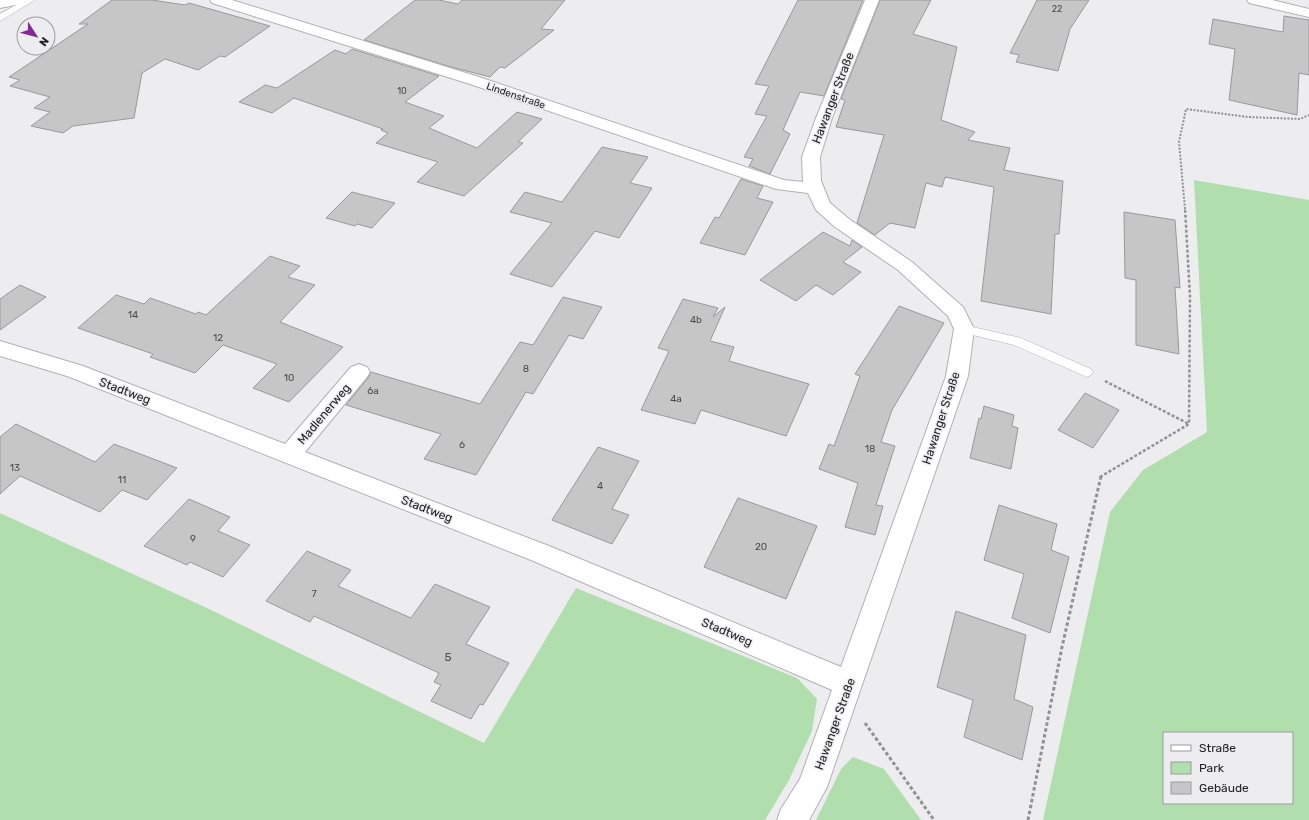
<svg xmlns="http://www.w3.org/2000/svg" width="1309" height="820" font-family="Rubik,sans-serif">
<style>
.green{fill:#b0dfad;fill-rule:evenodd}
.building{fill:#c7c6c7;stroke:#99989a}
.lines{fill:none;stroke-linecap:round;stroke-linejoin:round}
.lane-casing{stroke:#b0b1b3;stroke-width:1}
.street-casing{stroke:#b0b1b3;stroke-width:2}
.path-far2{stroke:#919192;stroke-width:2;stroke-dasharray:2 1.5;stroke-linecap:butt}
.path-far1{stroke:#919192;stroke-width:2.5;stroke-dasharray:3 2;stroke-linecap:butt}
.path{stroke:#919192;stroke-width:3;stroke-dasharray:3.5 2.5;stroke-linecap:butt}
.lane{fill:#fff;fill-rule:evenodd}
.street{fill:#fff;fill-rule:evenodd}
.labels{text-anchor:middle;stroke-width:3;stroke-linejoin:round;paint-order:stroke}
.far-number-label{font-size:9px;fill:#4b4c4c}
.far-street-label{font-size:10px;fill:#222323;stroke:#ededef}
.number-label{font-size:10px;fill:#4b4c4c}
.street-label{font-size:12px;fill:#222323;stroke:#ededef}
.near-number-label{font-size:12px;fill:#4b4c4c}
</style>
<rect width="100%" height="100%" fill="#ededef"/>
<!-- green -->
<g class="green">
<path d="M1194,180l115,20v620h-266l67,-308 33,-42 64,-38zM1164,733h128v70h-128z"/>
<path d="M0,513l207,95 277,135 92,-155 221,90 20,21 -5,32 -23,49 -24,40h-765z"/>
<path d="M853,757l31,12 37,51h-105l25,-51z"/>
</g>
<!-- building -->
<g class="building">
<path d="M112,0h40l33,5 4,-2 81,23 -45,31 -5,-1 -22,14 -33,-11 -23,14 -8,45 -61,8 -10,7 -32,-7 19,-14 -16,-4 16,-11 -40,-11 10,-6 -11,-3 79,-53h-9z"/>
<path d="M415,0h24l19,4 4,-4h103l-24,29 13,1 -49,38 -5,-1 -10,10 -39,-10 -87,-27z"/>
<path d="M798,0h65l-39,96 -24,-4 -17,38 7,4 -20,40 -21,-8 4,-7 -9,-2 23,-41 -12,-2 14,-28 -14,-2z"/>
<path d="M880,0h51l-18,34 44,13 -16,73 34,12 -7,8 42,8 -6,22 59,11 -4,53h-4l-4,80 -70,-13 13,-114 -49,-10 -3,10 -16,-4 -11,45 -25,-5 -15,12 -18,-12 27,-88 -48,-8 9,-27 -4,-1z"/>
<path d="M1037,0h52l-19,29 -12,42 -42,-9 3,-7 -9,-2z"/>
<path d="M1284,16l25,4v55l-10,-2 -2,42 -68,-15 6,-51 -26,-5 4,-25 70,13z"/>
<path d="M352,49l87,27 -34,26 39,14 -15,12 48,20 40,-36 25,7 -24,23 5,1 -59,53 -47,-14 21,-20 -62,-19 12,-10 -7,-3 2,-1 -89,-31 -22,15 -33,-11 26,-17 12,3 58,-38 11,4z"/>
<path d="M602,147l46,10 -18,26 22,5 -33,50 -24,-7 -43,56 -42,-13 42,-51 -42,-11 15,-20 37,10z"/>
<path d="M741,179l22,7 -6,12 16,4 -28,53 -45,-12 15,-26 4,1z"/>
<path d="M352,192l43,11 -23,25 -15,-4 -2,2 -29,-8z"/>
<path d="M1124,212l51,8 5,68 -5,-1 4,67 -43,-9v-65l-11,-2z"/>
<path d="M823,232l27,14 2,-6 10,7 -19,15 18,10 -28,23 -17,-10 -20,16 -36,-21z"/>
<path d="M270,256l30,10 -12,11 27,8 -35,37 63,25 -54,55 -36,-14 24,-24 -54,-19 -28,28 -45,-16 3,-3 -75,-26 38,-33 28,9 6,-6 46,16 2,-2 8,3z"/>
<path d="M20,285l26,12 -46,33v-31z"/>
<path d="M563,297l39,10 -19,32 -14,-4 -36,59 -7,-2 -50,83 -52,-16 17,-25 -95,-29 22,-27 3,-6 109,32 40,-62 13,3z"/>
<path d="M683,299l35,9 -5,9 12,-10 -15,34 24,6 -5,14 80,23 -23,52 -85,-26 -6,14 -54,-14 28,-59 -11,-3z"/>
<path d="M899,306l45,17 -52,87 -11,32 14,4 -19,59 7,1 -8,29 -30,-8 13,-44 -39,-14 10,-25 5,2 26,-70 -5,-2z"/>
<path d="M1085,393l34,17 -26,38 -35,-18z"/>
<path d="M984,406l30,9 -2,11 6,2 -7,41 -41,-11 9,-40 2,1z"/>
<path d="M16,424l79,38 19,-18 63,24 -30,32 -25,-10 -22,22 -80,-36 -20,18v-57z"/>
<path d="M598,447l41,14 -27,48 17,6 -17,29 -60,-24z"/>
<path d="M738,498l79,28 -31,73 -82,-32z"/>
<path d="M189,499l41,18 -12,14 32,14 -27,32 -33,-15 -3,3 -43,-19z"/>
<path d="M999,505l58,19 -6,26 18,7 -19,76 -38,-15 12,-44 -40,-14z"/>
<path d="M307,551l44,19 -13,16 73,32 24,-34 55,23 -24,37 43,19 -26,42 -3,-1 -9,15 -40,-18 10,-16 -7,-3 5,-9 -125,-57 -4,6 -44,-21z"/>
<path d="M956,611l70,24 -12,64 19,8 -11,53 -58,-23 9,-37 -36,-13z"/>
</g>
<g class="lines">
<!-- lane casing -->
<g class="lane-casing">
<g id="lane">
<path d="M25,0h10l-35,21v-7z"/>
<path d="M964,325l57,13 70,31 2,3 -2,3 -4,2 -73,-32 -54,-13 -2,-3 2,-3z"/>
</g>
</g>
<!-- street casing -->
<g class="street-casing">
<g id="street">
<path d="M0,0h28l-2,3 -26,5z"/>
<path d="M210,0h22l250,78 302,102 19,2 -1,-25 14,-39 49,-118h14l-47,118 -12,39 1,24 9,22 19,16 63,43 51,45 11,22 -6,47 -141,411 -18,33h-32l4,-11 19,-30 32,-89 -301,-130 -464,-184 -67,-20v-15l83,25 202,78 66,-77 8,-3 8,3 3,5 -3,5 -62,75 244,94 292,121 105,-291 8,-47 -6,-13 -50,-46 -63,-43 -19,-17 -8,-17 -32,-4 -306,-105 -258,-81z"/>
<path d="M1247,0h25l37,9v8l-60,-14z"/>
</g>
</g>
<!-- path-far2 -->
<path class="path-far2" d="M1185,209l-6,-67 7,-33 62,8 52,2 9,-4"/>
<!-- path-far1 -->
<g class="path-far1">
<path d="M1105,381l84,43"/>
<path d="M1100,477l89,-53 1,-127 -5,-89"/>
</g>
<!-- path -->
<g class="path">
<path d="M865,723l69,97"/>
<path d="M1028,820l34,-173 39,-171"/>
</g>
<!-- lane -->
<use href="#lane" class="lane"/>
<!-- street -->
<use href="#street" class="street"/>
</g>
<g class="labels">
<!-- far-number labels -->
<g class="far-number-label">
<text x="1057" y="12">22</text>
<text x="402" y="94">10</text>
</g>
<!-- far-street labels -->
<g class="far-street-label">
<text transform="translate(516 95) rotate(19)" y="4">Lindenstraße</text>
</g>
<!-- number labels -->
<g class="number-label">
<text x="133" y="318">14</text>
<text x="696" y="323">4b</text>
<text x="218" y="341">12</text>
<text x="526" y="372">8</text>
<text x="289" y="381">10</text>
<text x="373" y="394">6a</text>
<text x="676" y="402">4a</text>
<text x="462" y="448">6</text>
<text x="870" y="452">18</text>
<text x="15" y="471">13</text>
<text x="122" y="483">11</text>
<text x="600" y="489">4</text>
<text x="193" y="542">9</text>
<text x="761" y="550">20</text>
<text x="314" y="597">7</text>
</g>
<!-- street labels -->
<g class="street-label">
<text transform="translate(833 98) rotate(-69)" y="4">Hawanger Straße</text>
<text transform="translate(125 391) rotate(21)" y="4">Stadtweg</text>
<text transform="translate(324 414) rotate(-50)" y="4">Madlenerweg</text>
<text transform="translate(941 418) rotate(-72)" y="4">Hawanger Straße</text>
<text transform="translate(427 509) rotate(21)" y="4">Stadtweg</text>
<text transform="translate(727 632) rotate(23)" y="4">Stadtweg</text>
<text transform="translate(835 724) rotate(-70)" y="4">Hawanger Straße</text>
</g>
<!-- near-number labels -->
<g class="near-number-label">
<text x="448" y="661">5</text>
</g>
</g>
<!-- legend -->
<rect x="1163" y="732" width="130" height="72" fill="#ededef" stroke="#9c9c9d"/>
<rect x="1171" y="745" width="20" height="6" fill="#ffffff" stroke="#9c9c9d"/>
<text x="1199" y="752" font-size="12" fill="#222323">Straße</text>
<rect x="1171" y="762" width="20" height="12" fill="#b0dfad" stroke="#9c9c9d"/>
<text x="1199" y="772" font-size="12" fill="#222323">Park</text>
<rect x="1171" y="782" width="20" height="12" fill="#c7c6c7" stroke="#9c9c9d"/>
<text x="1199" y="792" font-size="12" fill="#222323">Gebäude</text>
<!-- north arrow -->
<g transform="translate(36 36) rotate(126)"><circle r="19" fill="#ededef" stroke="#9c9c9d"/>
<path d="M0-3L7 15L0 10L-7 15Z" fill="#842a96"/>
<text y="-6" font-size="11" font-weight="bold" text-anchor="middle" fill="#222323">N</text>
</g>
</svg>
